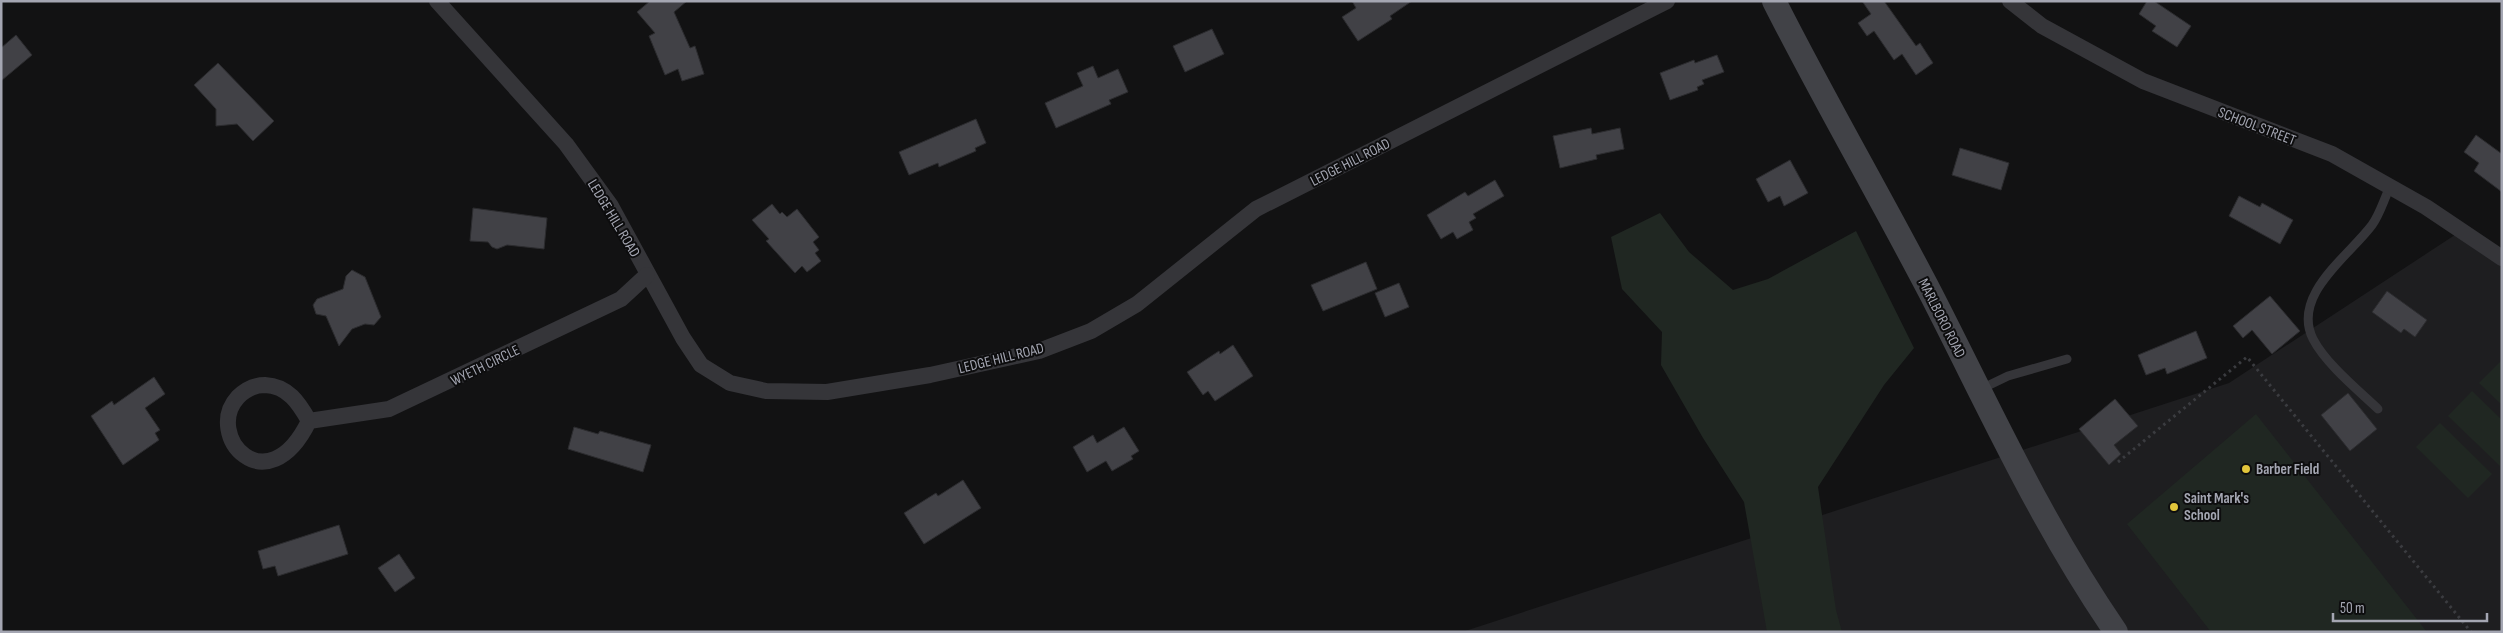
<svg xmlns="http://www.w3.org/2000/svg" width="2503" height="633" font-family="'Sofia Sans Condensed',sans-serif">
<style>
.built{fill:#1e1e20}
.green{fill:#202722}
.building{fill:#414146;stroke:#2c2c2f}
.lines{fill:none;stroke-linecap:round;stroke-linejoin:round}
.path{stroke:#3b3c40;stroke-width:3;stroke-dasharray:2.5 4;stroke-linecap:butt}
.service{stroke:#353539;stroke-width:9}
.minor{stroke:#353539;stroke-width:16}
.secondary{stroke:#414247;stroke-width:24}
.poi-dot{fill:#e1c53b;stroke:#0d0d0e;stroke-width:2}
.labels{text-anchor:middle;stroke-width:4;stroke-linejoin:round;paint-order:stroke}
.street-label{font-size:15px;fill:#a4a6b2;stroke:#0d0d0e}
.poi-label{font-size:15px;font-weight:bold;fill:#a4a6b2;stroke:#0d0d0e;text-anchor:start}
</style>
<rect width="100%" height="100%" fill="#121213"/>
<!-- built -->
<path class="built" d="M2461,231l41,30v371h-1040l767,-249z"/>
<!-- green -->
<g class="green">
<path d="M1660,213l29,39 44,38 35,-11 88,-48 58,117 -30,37 -66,102 18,123 6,22h-75l-23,-130 -41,-64 -42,-73 1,-33 -40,-43 -11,-52z"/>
<path d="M2502,360v45l-23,-22z"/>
<path d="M2472,391l30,29 -2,46 -52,-50z"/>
<path d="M2256,414l171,218h-216l-84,-108z"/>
<path d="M2440,423l52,51 -24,24 -52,-51z"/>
</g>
<!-- building -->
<g class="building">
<path d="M650,1h37l-13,11 16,36 5,-2 9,28 -22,7 -4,-12 -13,6 -16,-39 6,-3 -18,-21z"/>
<path d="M1352,1h60l-22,15 2,3 -34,22 -16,-24 14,-9z"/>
<path d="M1862,1h22l32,45 4,-3 13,20 -17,12 -14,-21 -8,6 -20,-29 -7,5 -9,-13 13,-9z"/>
<path d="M2147,1h7l37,25 -14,21 -25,-16 4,-5 -17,-12z"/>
<path d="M1212,29l12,25 -39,18 -12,-26z"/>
<path d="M16,35l16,20 -31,26v-33z"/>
<path d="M1717,55l7,17 -22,8 2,4 -7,3 1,3 -28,10 -10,-27 34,-13 1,3z"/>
<path d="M218,63l56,58 -21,20 -16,-17 -21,2v-17l-22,-24z"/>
<path d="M1093,66l5,12 20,-9 10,23 -19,8 2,4 -55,24 -11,-25 38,-17 -6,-13z"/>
<path d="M976,119l10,24 -11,5 1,3 -37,16 -1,-4 -29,12 -10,-23z"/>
<path d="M1591,128l1,6 28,-6 4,21 -28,6 1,4 -37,9 -7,-32z"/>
<path d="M2476,135l26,19v38l-28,-21 5,-8 -15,-11z"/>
<path d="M1960,148l49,15 -8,27 -49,-15z"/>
<path d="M1790,160l18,33 -24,13 -4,-10 -12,6 -12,-23z"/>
<path d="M1495,180l9,16 -31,18 3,4 -7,4 4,8 -16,9 -4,-7 -12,7 -14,-24 38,-23 3,4z"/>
<path d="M2239,196l21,11 2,-4 31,17 -13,24 -51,-28z"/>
<path d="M772,204l8,10 2,-2 5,5 10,-8 22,28 -6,5 6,8 -4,3 6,8 -14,11 -5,-6 -7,7 -29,-32 3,-2 -17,-19z"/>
<path d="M473,208l74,10 -3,31 -37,-4 -10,4 -5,-2 -4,-5 -18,-1z"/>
<path d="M1366,262l11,27 -54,22 -12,-26z"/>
<path d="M352,270l13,7 16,40 -7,8 -9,-1 -13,5 -13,17 -13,-30 -10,-2 -3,-9 4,-6 26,-10 3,-13z"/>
<path d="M1399,283l10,24 -24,10 -10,-24z"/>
<path d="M2387,291l40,29 -12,17 -11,-8 -3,4 -29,-21z"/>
<path d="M2270,296l30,35 -28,23 -20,-24 -9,8 -10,-12z"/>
<path d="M2196,331l11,27 -40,16 -2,-6 -19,7 -8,-20z"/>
<path d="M1233,345l20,31 -38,25 -7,-10 -5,4 -16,-23 32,-21 1,3z"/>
<path d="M154,377l11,17 -20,14 15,22 -5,3 4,7 -36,25 -32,-49 21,-15 2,4z"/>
<path d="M2348,393l29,36 -27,22 -29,-36z"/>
<path d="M2115,399l23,27 -24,19 7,9 -12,11 -30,-36z"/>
<path d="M574,427l24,7 2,-3 51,14 -8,27 -75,-23z"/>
<path d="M1124,427l15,24 -8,5 2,3 -21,12 -6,-10 -19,11 -14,-25 20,-12 4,8z"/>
<path d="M963,480l18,28 -57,36 -20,-31 32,-20 2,3z"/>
<path d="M339,525l9,29 -70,22 -3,-10 -12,3 -5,-18z"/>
<path d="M399,554l16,24 -20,14 -17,-24z"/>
</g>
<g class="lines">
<!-- path -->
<path class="path" d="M2118,462l129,-105 224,275"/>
<!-- service -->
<g class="service">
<path d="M1981,389l27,-13 59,-17"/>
<path d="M2378,409c-20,-19 -52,-45 -65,-70 -22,-44 36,-83 59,-114 8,-11 12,-26 18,-38"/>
</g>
<!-- minor -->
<g class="minor">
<path d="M437,1l129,143 45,62 72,132 18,27 29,18 36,8 61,1 103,-17 109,-24 52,-20 46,-27 119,-95 411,-208"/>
<path d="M2010,1l32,25 101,55 189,73 94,53 76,51"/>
<path d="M309,421c-42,86 -106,14 -71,-24 8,-8 16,-12 27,-12 23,1 34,18 44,36l80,-12 232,-110 26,-24"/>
</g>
<!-- secondary -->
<path class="secondary" d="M1774,1c50,99 106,195 157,293 60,117 110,229 185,338"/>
</g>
<!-- markers -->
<g class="poi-dot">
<circle cx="2246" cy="469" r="5"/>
<circle cx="2174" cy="507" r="5"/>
</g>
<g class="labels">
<!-- street labels -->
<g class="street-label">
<text transform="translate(2257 126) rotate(21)" y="5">SCHOOL STREET</text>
<text transform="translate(1350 162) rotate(-27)" y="5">LEDGE HILL ROAD</text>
<text transform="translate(614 218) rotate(59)" y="5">LEDGE HILL ROAD</text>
<text transform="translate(1942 318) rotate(63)" y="5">MARLBORO ROAD</text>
<text transform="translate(1001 358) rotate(-14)" y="5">LEDGE HILL ROAD</text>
<text transform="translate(485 365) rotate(-26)" y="5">WYETH CIRCLE</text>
</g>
<!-- poi labels -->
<g class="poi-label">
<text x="2256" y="474">Barber Field</text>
<text x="2184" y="503">Saint Mark's<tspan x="2184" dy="17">School</tspan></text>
</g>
</g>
<!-- border -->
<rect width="2503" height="633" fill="none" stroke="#a4a6b2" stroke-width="5"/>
<!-- scale -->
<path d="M2333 613v8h154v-8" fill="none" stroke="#a4a6b2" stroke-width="2.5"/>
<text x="2340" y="613" font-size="15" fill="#a4a6b2" stroke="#0d0d0e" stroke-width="4" paint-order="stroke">50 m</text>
</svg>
